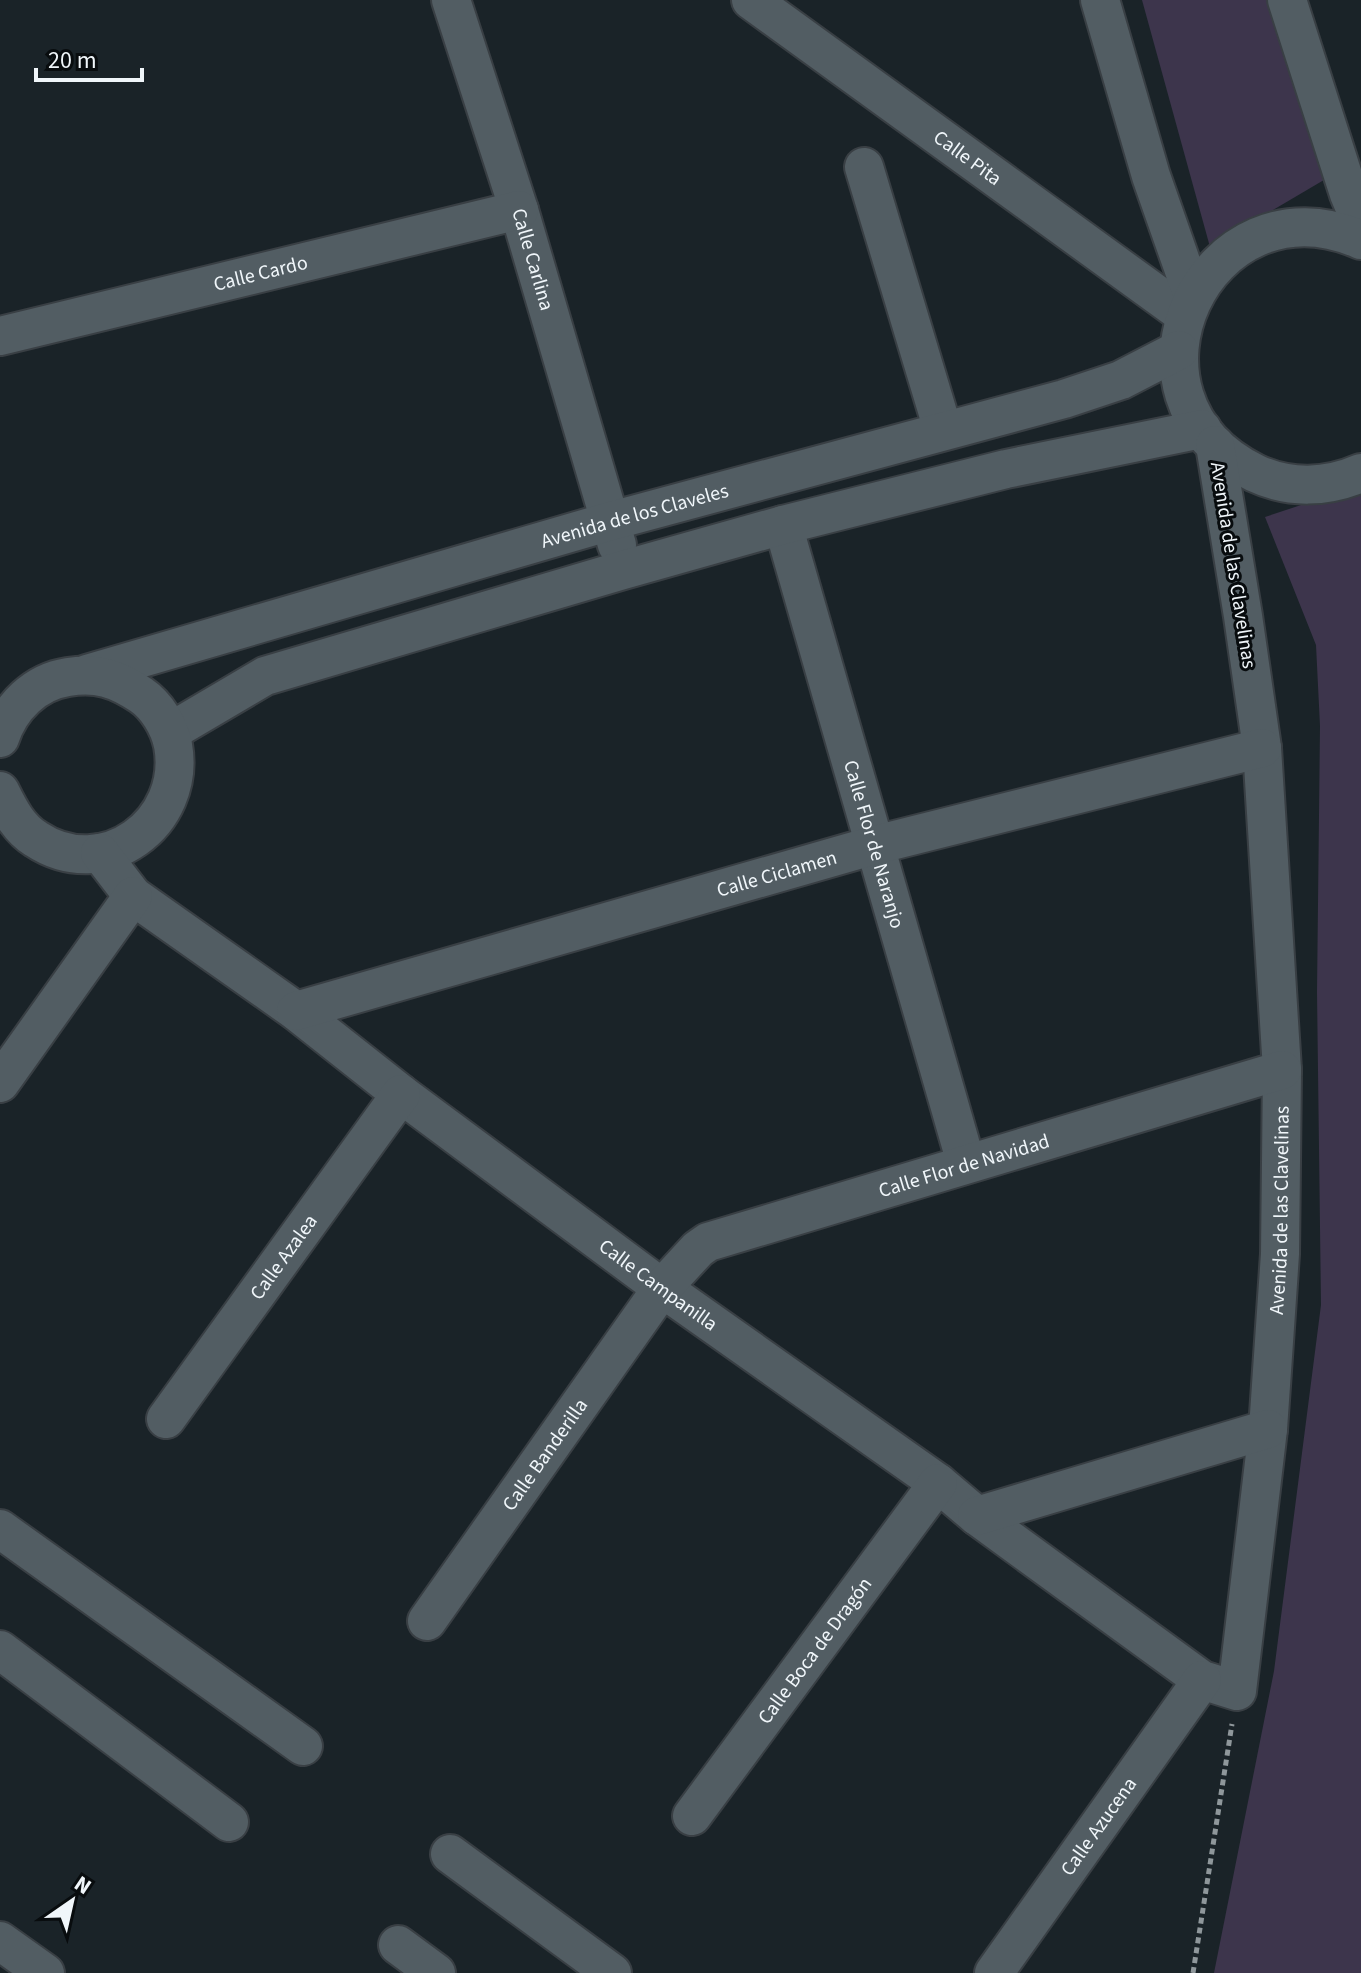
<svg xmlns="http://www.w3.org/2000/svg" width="1361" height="1973" font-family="'Source Sans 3',sans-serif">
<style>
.green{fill:#3d354c}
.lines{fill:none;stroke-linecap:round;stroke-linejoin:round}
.minor-casing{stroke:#393f44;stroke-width:42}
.path{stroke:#8f979b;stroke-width:5;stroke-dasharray:6 4;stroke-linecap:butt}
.minor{stroke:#525d63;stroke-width:38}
.labels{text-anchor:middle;stroke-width:6;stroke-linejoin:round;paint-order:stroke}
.street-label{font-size:20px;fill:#f0f6fa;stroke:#080c0e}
</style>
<rect width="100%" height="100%" fill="#1a2328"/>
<!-- green -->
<g class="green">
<path d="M1142,0h134l53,177 -119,70z"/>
<path d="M1361,485v1488h-147l60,-302 47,-366 -4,-313 3,-266 -4,-81 -51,-128z"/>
</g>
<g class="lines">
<!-- minor casing -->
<g class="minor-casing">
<g id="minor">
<path id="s1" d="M451,0l68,210 98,335"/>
<path id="s2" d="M751,0l434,315"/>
<path d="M1100,0l51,176 42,120"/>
<path d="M1287,0l62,194 12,29"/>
<path d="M864,167l79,263"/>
<path d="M1361,240c-155,-68 -261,157 -106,233 34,16 72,15 106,0"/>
<path id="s3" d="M0,336l519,-126"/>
<path id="s4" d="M783,525l183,638"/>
<path id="s5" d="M87,674l524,-153 453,-122 57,-19 58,-30"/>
<path d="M170,732l95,-56 358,-106 160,-45 223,-56 196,-40"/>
<path d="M0,738c10,-31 35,-56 68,-61 29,-5 49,2 73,18 16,11 28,31 32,50 14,78 -69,139 -137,94 -18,-11 -27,-30 -36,-48"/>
<path id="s6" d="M100,853l33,43 163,115 105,83 261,194 276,195 39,33 225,164 35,11 31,-262 12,-175 2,-184 -20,-322 -19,-132 -28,-171"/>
<path id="s7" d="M296,1011l579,-166 387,-97"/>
<path d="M0,1083l133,-187"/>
<path id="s8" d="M166,1419l235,-325"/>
<path d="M977,1516l291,-87"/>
<path d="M0,1529l303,217"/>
<path id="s9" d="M427,1621l235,-333 36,-39 10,-7 574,-172"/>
<path d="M0,1650l229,172"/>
<path id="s10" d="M692,1816l246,-333"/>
<path d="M450,1854l162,119"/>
<path d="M0,1941l45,32"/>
<path d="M398,1945l38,28"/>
<path id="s11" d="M994,1973l208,-293"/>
</g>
</g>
<!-- path -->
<path class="path" d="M1193,1973l39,-249"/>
<!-- minor -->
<use href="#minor" class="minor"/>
</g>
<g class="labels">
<!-- street labels -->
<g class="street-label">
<text dy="7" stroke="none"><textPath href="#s2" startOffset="268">Calle Pita</textPath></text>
<text dy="7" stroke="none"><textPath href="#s1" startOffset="272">Calle Carlina</textPath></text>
<text dy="7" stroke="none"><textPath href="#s3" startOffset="268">Calle Cardo</textPath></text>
<text dy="7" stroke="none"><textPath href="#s5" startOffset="570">Avenida de los Claveles</textPath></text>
<text transform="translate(1234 565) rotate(81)" y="7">Avenida de las Clavelinas</text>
<text dy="7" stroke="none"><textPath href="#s4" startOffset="332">Calle Flor de Naranjo</textPath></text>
<text dy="7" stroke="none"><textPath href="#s7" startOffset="500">Calle Ciclamen</textPath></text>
<text dy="7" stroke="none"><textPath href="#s9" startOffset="740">Calle Flor de Navidad</textPath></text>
<text dy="7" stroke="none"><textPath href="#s6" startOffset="1900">Avenida de las Clavelinas</textPath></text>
<text dy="7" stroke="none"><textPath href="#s8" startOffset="200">Calle Azalea</textPath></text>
<text dy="7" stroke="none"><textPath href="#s6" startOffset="708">Calle Campanilla</textPath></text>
<text dy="7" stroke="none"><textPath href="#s9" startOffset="204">Calle Banderilla</textPath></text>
<text dy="7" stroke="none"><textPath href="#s10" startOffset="206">Calle Boca de Dragón</textPath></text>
<text dy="7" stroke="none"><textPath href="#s11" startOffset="180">Calle Azucena</textPath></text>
</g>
</g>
<!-- north arrow -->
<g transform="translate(72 1901) rotate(34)" stroke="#080c0e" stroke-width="6" paint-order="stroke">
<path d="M0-6L14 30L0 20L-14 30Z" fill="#f0f6fa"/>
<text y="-12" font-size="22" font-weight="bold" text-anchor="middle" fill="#f0f6fa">N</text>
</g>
<!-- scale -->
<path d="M36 68v12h106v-12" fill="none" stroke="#f0f6fa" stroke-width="4"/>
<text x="48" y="68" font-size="24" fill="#f0f6fa" stroke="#080c0e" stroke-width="6" paint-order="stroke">20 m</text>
</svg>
